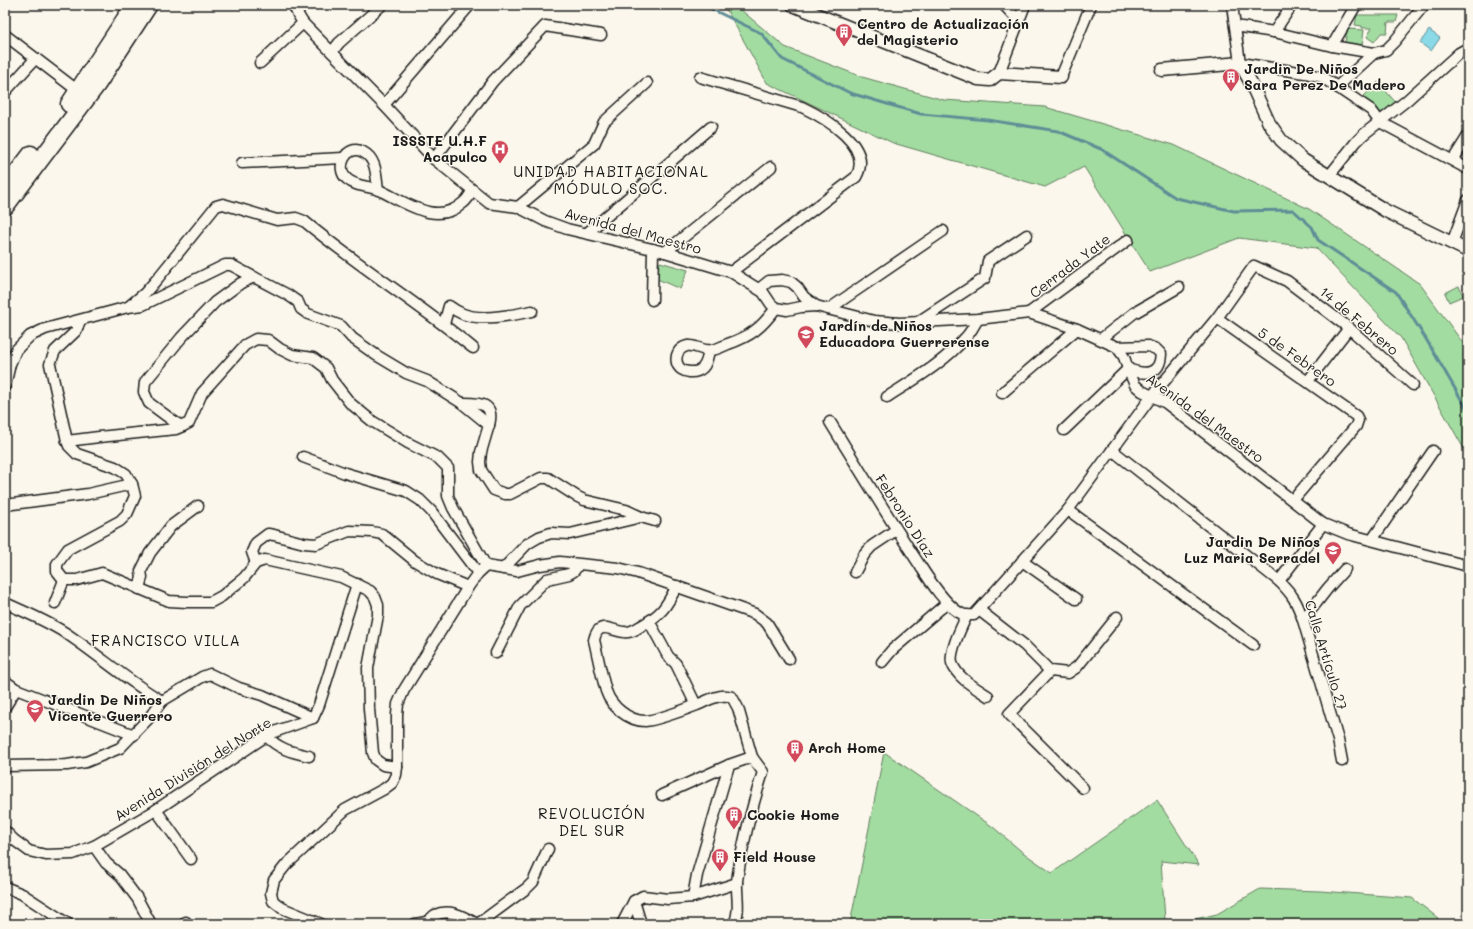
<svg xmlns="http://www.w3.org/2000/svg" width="1473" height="929" font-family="Mali,sans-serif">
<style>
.green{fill:#a3dca1;stroke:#607c5e}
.water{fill:#8ad9e7;stroke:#5e8d96}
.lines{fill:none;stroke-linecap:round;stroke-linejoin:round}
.stream{stroke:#5e8d96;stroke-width:3}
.minor-casing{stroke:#1c1c1c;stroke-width:13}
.tertiary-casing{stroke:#1c1c1c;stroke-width:15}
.primary-casing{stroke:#1c1c1c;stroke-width:19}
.minor{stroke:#fbf7ec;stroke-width:10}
.tertiary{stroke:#fbf7ec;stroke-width:12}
.primary{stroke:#fbf7ec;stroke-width:16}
.labels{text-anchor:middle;stroke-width:3;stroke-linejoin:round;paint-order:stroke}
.poi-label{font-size:14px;font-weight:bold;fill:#1c1c1c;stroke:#fbf7ec;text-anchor:start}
.street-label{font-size:14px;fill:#1c1c1c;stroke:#fbf7ec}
.neighbourhood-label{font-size:15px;letter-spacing:1px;fill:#1c1c1c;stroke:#fbf7ec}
</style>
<rect width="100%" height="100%" fill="#fbf7ec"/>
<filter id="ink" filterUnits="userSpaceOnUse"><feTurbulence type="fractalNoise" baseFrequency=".025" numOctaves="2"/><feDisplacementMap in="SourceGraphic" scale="8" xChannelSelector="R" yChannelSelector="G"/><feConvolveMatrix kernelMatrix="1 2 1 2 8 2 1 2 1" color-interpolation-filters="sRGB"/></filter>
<g filter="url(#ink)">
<!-- green -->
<g class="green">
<path d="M724,5h11l50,42 77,30 82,23 101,7 129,38 135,64 111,75 48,66v106l-67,-118 -85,-90 -77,-10 -89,34 -66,-105 -39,20 -152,-44 -126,-60z"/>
<path d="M1357,15h41l-2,7h-8l-1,11h-6l-7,9 -7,-5 5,-9h-10v-2l-7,-1z"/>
<path d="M1347,29l17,1 -2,15 -17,-2z"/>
<path d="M1378,82l19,22 -14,10 -22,-15z"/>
<path d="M660,262l28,8 -8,19 -25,-11z"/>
<path d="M1459,286l4,10 -14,6 -4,-9z"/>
<path d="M884,752l109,75 28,24 31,22 105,-73 42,65 -38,-4 4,59 17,2 35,-8 43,-25 60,2 92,7 26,20 -2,6h-586z"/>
</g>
<!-- water -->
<path class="water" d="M1429,30l11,8 -9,13 -11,-8z"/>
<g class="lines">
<!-- stream -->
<path class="stream" d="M703,5l58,28 21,26 68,34 71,21 67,6 70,11 43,18 75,49 58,13 59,-1 19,17 6,13 78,52 30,47 42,72"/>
<!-- minor casing -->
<g class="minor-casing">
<g id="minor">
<path d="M294,5l3,8 6,10 81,82 50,54 55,44 29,4 27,14 22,8 98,23 66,20 32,20 8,12 5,4 11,2 14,-3 15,-1 58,15 26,2 78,-4 51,-6 48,16 40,18 7,10 4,12 7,16 7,6 24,12 157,121 25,10 120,32"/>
<path d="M1004,5l15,16"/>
<path d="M1232,5l8,58 65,10 17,4 49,33 9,12 88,47"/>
<path d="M1235,26l39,6 58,14 42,7"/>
<path d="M1274,32l18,-27"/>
<path d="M5,35l77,59"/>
<path d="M1332,46l24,-41"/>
<path d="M332,52l7,-9 43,-38"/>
<path d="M260,63l43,-40"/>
<path d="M999,73l26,-68"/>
<path d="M700,77l102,30c23,11 72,39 54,70l-125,95"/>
<path d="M1061,77l30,-72"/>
<path d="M1337,87l37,-34 12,-3 8,-8 30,-37"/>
<path d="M5,92l30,-33"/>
<path d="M384,105l86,-100"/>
<path d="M434,159l59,-78 52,-55 56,9"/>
<path d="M1453,160l15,-24"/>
<path d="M242,163l101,-5"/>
<path d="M1329,176l27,-34 8,-8 42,-33 53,-48 9,-5"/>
<path d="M378,190c-2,-14 -1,-31 -15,-38 -16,-9 -29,16 -16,27 9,8 22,7 32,11 26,12 58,37 84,13 4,-3 7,-8 9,-12"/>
<path d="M518,207l76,-63 10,-22 43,-39"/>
<path d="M587,233l124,-106"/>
<path d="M1452,243l16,-43"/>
<path d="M665,252l106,-85"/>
<path d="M254,277l-13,6 -26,19 -34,36 -36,44 -1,10 5,11 27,20 7,3 6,-3 13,-30 43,-48 11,-6 12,1 12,9 12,6 21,3 13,10 6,12 18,23 22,18 36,22 30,15 10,10v28l5,12 33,58"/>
<path d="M759,289l10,-8 13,-1 9,2 6,5 7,10 12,9"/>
<path d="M652,300l1,-51"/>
<path d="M128,307l15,-2 82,-40h6l57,30 10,7 3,7 7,5 33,12 11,12 24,17 30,18 21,8 35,22 27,22 -8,27 -1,10 1,8 13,20 11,4h5l31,-16h7l28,18 8,4 42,10 15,7 14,4"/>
<path d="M829,309l114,-78"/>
<path d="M1029,313l99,-73"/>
<path d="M1217,318l139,98 2,4 -2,6 -63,74"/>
<path d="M918,322l67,-44 3,-17 39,-26"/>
<path d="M444,324l5,-18c4,3 9,6 14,8 17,7 51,1 69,-3"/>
<path d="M1101,339l33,-26 45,-26"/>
<path d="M709,351c-1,4 -2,11 -5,15 -6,9 -24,8 -27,-3 -2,-8 2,-15 10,-17 8,-2 16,6 24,4 5,0 12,-4 17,-6 23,-8 33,-16 48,-36"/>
<path d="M1308,381l41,-53"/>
<path d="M5,386l5,-22 6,-14 14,-14 15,-7 83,-22 17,-14 13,-15 58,-72 7,-2 54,16 19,-2 8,3c54,45 114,82 169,127"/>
<path d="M1002,393l75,-64"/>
<path d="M887,397c28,-18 58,-35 79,-60 5,-5 8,-12 12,-18"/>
<path d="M462,403c17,0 33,-1 27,22"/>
<path d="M830,422c29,47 58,95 89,142 9,14 27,43 43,50 4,2 8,1 12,1l94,-105 84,-114 65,-78 37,-52 33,15 62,47 64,57"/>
<path d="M1064,430l64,-61c16,6 32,7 33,-15l-5,-5 -8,-3 -31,1"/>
<path d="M67,441l32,-4 77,-8 7,-3"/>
<path d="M1112,450l167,131c14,14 18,21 24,39l35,120 4,21"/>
<path d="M303,457l42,16 61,18 14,9 11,11 47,62"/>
<path d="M5,505l83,-11 44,-10"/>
<path d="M1068,510l185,135"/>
<path d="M1372,540l61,-89"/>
<path d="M1022,561l54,38"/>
<path d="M256,563l-4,-11 4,-9 12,-9 6,1 30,8 12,1 33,-13 23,1 10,2 33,27 22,13 31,13"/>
<path d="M486,566l31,5 23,-6 20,-3 58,6 20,5 117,41 12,9 22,36"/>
<path d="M503,569l24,-25 12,-7 12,-4 19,1 71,-17"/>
<path d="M855,572l9,-17 8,-9 24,-16"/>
<path d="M64,580h13l25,-7 67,28 18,1h24l11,-6 12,-10 10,-8 12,-15 9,-3 76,17 29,14 5,6 3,8v10l-10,53 1,41 4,44 3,7 7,5 14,2"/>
<path d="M64,580l-7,-9v-7l11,-15 52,-28 7,-7 8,-18 -3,-12 -6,-10 -11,-7 -38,-13 -8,-8 -2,-5 -17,-77 5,-13 21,-20 4,-10"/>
<path d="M1279,581l44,-57"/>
<path d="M677,586c-11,21 -15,28 -36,40 -6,4 -11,7 -17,6 -8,0 -17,-7 -24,-3 -4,2 -5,7 -6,11 4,17 7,34 12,51 5,15 22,30 39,30 13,-1 39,-11 52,-16 12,-5 23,-12 35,-8l6,11 14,49 11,15c-11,35 -21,72 -26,109 -1,14 4,29 -3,43"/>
<path d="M139,589l3,-12 -1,-6 9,-18 21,-27 27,-20"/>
<path d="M5,603c22,10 45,19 65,33 31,21 59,46 92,65"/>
<path d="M55,603l9,-23"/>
<path d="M979,610l45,35 26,26 18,2 9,-6 40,-50"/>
<path d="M967,615c-5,11 -18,36 -15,48 5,15 24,25 36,33"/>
<path d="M1303,620l25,-32 17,-19"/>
<path d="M649,621l19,35 8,8 20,41"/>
<path d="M496,653l24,-47 27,-27 22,-5 5,-3 4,-6"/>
<path d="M882,662l10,-12 55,-47"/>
<path d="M1050,671l-41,43 74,74"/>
<path d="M5,681l11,8 118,46"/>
<path d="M5,707l11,-18"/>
<path d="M266,736c13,13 25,16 43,20"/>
<path d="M5,766l62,-1 19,-3 34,-14 29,-30 13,-17 40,-24 8,-3 29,14 23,7 51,23"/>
<path d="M662,795l67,-30 23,-8"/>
<path d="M156,810l35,49"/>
<path d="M5,831l9,9 15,11 17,4 27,-1 21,-8 62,-36 110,-74 11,-5 36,-13 6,-13 38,-121"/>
<path d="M94,846l12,17 13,11 18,24 14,26"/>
<path d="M5,887l17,7 46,30"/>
<path d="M693,897l4,-22 32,-110"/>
<path d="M634,901l7,23"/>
<path d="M185,924l1,-2"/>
<path d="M321,924l-39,-16 -9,-7 -2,-8 3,-13 12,-15 59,-55 39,-21 8,-6 4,-8 1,-8v-52l1,-11 6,-14 64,-103 10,-14 8,-7"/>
<path d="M415,924c4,-1 9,-1 13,-3 3,-2 4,-4 7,-6 15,-7 29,2 42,9"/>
<path d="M478,924l49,-36 6,-6 15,-33"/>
<path d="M622,924l12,-23 9,-5 25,3 25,-2 44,-14"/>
</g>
</g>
<!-- tertiary casing -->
<g class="tertiary-casing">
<g id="tertiary">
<path d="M793,5l185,74 12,1 9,-7 62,4"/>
<path d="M1162,70l78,-7 10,18 19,42 12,17 22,20 83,51 82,40"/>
</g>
</g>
<!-- primary casing -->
<g class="primary-casing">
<g id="primary">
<path d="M69,104l65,-99"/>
<path d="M5,188l26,-34"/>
<path d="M5,207l92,-122 52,-80"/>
</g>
</g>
<!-- minor -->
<use href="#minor" class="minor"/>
<!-- tertiary -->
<use href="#tertiary" class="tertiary"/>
<!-- primary -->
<use href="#primary" class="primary"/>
</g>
</g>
<!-- icons -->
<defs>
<g id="building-pin" transform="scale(0.9)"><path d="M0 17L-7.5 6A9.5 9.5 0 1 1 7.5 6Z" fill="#d1495b" stroke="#fbf7ec"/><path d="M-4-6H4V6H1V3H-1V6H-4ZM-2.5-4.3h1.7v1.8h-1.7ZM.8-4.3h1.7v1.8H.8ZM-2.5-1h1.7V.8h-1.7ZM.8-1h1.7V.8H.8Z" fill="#fff"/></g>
<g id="hospital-pin" transform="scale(0.9)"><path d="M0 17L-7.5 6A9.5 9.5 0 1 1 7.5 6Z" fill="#d1495b" stroke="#fbf7ec"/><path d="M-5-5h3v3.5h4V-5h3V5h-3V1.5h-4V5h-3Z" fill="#fff"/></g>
<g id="school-pin" transform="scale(0.9)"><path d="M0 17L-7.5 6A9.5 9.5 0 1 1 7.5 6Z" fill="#d1495b" stroke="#fbf7ec"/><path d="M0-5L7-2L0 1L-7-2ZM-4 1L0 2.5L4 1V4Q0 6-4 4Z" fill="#fff"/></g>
</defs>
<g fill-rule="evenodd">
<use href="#building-pin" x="844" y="32"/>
<use href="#building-pin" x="1231" y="77"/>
<use href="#hospital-pin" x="500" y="149"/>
<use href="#school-pin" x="806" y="334"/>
<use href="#school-pin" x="1333" y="550"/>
<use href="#school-pin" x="35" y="708"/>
<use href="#building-pin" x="795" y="748"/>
<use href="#building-pin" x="734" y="815"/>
<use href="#building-pin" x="720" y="857"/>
</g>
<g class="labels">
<!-- poi labels -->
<g class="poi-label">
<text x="857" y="29">Centro de Actualización<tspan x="857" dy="16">del Magisterio</tspan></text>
<text x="1244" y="74">Jardin De Niños<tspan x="1244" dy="16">Sara Perez De Madero</tspan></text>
<text x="487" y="146" text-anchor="end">ISSSTE U.H.F<tspan x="487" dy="16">Acapulco</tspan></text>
<text x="819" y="331">Jardín de Niños<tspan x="819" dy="16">Educadora Guerrerense</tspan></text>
<text x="1320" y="547" text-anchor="end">Jardin De Niños<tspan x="1320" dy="16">Luz Maria Serradel</tspan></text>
<text x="48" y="705">Jardin De Niños<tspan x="48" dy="16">Vicente Guerrero</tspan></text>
<text x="808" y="753">Arch Home</text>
<text x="747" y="820">Cookie Home</text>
<text x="733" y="862">Field House</text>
</g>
<!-- street labels -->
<g class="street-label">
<text transform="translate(633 231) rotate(15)" y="5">Avenida del Maestro</text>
<text transform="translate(1070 266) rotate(-37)" y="5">Cerrada Yate</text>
<text transform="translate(1359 321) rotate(40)" y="5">14 de Febrero</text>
<text transform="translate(1297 357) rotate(35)" y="5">5 de Febrero</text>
<text transform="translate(1205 418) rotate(36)" y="5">Avenida del Maestro</text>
<text transform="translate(905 516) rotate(57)" y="5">Febronio Díaz</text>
<text transform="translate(1326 655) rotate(73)" y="5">Calle Artículo 27</text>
<text transform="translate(193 769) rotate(-32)" y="5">Avenida División del Norte</text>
</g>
<!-- neighbourhood labels -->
<g class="neighbourhood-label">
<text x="611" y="177">UNIDAD HABITACIONAL<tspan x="611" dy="17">MÓDULO SOC.</tspan></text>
<text x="166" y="646">FRANCISCO VILLA</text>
<text x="592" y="819">REVOLUCIÓN<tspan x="592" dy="17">DEL SUR</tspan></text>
</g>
</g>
<!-- margin -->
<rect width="1473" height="929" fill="none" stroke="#fbf7ec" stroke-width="20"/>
<rect x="10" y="10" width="1453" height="909" fill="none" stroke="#1c1c1c" stroke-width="1.5" filter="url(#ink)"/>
</svg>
